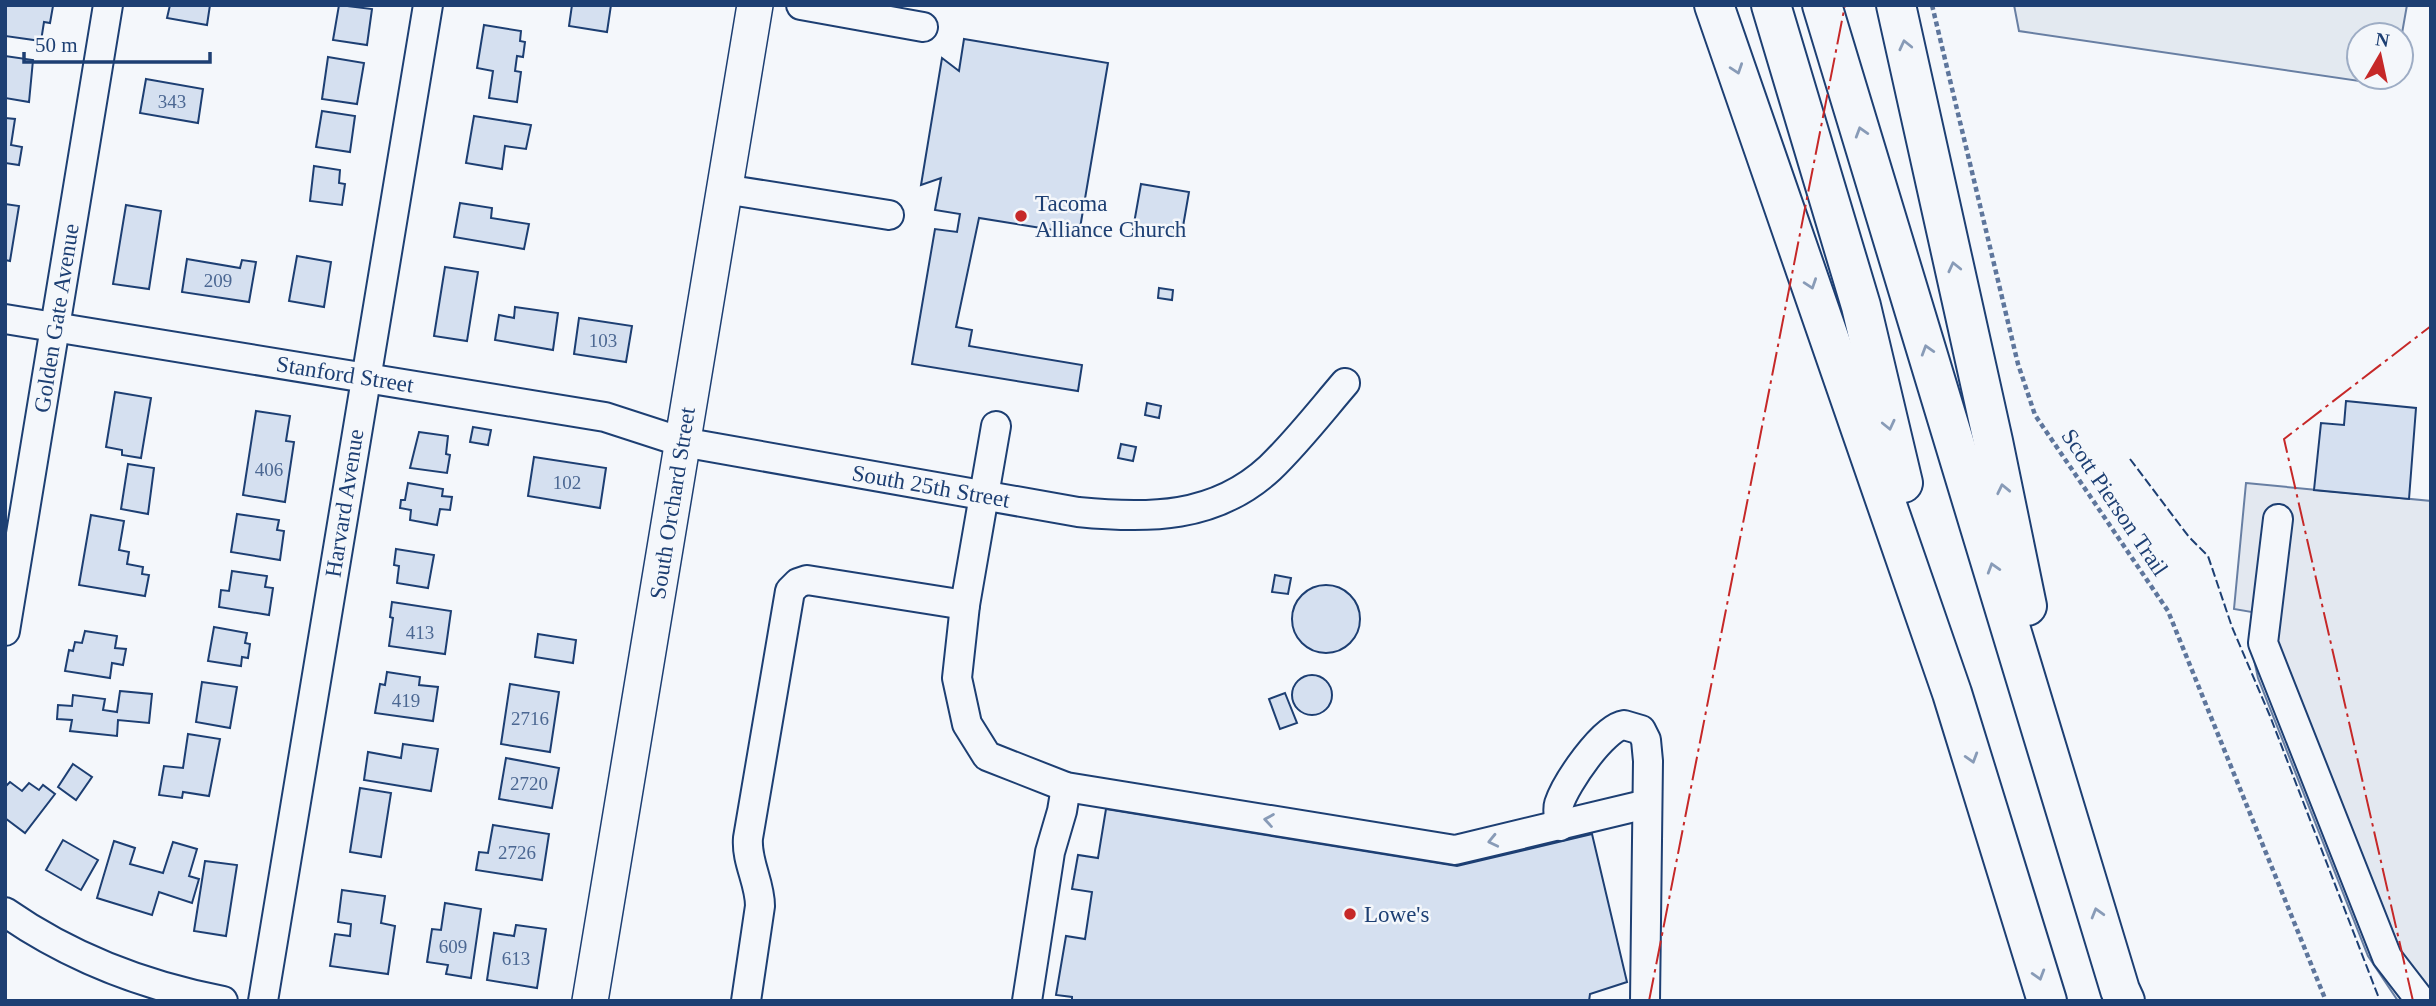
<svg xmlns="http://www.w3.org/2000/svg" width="2436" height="1006" font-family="Georgia,serif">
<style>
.green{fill:#e3e9f0;stroke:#687fa3;stroke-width:2}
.parking{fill:#e3e8f0;stroke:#687fa3;stroke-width:2}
.building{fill:#d5e0f0;stroke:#1d3f73;stroke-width:2}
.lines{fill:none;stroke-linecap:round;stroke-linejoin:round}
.minor-casing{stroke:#1d3f73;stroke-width:32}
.major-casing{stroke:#1d3f73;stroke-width:38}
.highway-casing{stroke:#1d3f73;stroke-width:42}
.path{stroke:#5e769c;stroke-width:4.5;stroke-dasharray:5 3.5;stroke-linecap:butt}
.minor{stroke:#f4f7fb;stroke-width:28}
.major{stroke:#f4f7fb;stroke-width:35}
.highway{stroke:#f4f7fb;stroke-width:38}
.fence{stroke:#1d3f73;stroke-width:2;stroke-dasharray:9 3.5;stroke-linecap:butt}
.power{stroke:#c62828;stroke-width:2;stroke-dasharray:24 5 3.5 5;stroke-linecap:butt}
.oneway{stroke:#889bb7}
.poi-dot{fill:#c62828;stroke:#f4f7fb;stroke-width:2.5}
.labels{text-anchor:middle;stroke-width:5;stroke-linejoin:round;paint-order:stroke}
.number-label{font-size:19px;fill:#4b6792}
.poi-label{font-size:23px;fill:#1d3f73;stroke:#f4f7fb;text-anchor:start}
.street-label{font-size:23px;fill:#1d3f73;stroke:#f4f7fb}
</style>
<rect width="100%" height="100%" fill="#f4f7fb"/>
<!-- green -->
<path class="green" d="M2014,5h393l-6,34v-4h-42v42h36l-2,9 -374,-55z"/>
<!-- parking -->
<path class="parking" d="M2246,483l185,18v500h-33l-30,-45 -110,-278 -7,-32 1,-34 -18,-3z"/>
<!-- building -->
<g class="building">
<path d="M5,5l48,1 -3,17 -6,-1 -3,19 -36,-5z"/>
<path d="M170,5h40l-3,20 -40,-7z"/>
<path d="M339,5l33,4 -5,36 -34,-5z"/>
<path d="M572,5h39l-4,27 -38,-6z"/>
<path d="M484,25l37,6 -1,10 5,1 -2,15 -6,-1 -2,15 6,1 -4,30 -28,-4 4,-27 -16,-3z"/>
<path d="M964,39l144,24 -29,171 -100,-16 -23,109 16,3 -3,16 113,19 -4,26 -166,-27 23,-135 22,3 3,-18 -25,-4 6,-32 -20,7 21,-127 17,13z"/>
<path d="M5,56l28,4 -4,42 -24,-4z"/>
<path d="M328,57l36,6 -7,41 -35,-5z"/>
<path d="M146,79l57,10 -5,34 -58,-10z"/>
<path d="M322,111l33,5 -5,36 -34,-5z"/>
<path d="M474,116l57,9 -5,24 -21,-3 -3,23 -36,-6z"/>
<path d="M5,118l10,1 -4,26 11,2 -3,18 -14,-2z"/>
<path d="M314,166l26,4 -1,13 6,1 -3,21 -32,-4z"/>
<path d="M1141,184l48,8 -8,46 -48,-9z"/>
<path d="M460,203l32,5 -1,10 38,6 -5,25 -70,-12z"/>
<path d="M5,204l14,2 -9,55 -5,-1z"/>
<path d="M126,205l35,6 -12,78 -36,-5z"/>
<path d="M297,256l34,6 -7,45 -35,-6z"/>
<path d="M187,259l53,9 2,-8 14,2 -7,40 -67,-10z"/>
<path d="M445,267l33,5 -11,69 -33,-5z"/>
<path d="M1159,288l14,2 -1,10 -14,-2z"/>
<path d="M515,307l43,6 -5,37 -58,-10 4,-25 15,3z"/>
<path d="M579,318l53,8 -6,36 -52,-8z"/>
<path d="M115,392l36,6 -10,60 -19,-3v-5l-16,-3z"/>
<path d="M2346,401l70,7 -7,91 -95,-9 7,-67 23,2z"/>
<path d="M1147,403l14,3 -2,12 -14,-3z"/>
<path d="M256,411l34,5 -4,25 8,1 -9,60 -42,-7z"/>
<path d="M473,427l18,3 -3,15 -18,-3z"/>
<path d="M419,432l29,4 -2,18 4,1 -3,18 -37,-5z"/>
<path d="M1121,444l15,3 -3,14 -15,-3z"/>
<path d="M534,457l72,11 -6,40 -72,-12z"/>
<path d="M128,464l26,4 -6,46 -27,-5z"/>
<path d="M408,483l35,6 -1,7 10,1 -2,13 -10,-1 -3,16 -27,-5 1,-10 -11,-2 1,-8h4z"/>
<path d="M237,514l42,6 -2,10 7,1 -4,29 -49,-8z"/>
<path d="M91,515l33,6 -5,29 10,2 -2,12 16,3 -1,7 7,1 -4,21 -66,-11z"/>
<path d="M396,549l38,6 -6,33 -31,-5 2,-17 -5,-1z"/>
<path d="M232,571l35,5 -2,11 8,1 -4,27 -50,-8 2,-17 8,1z"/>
<path d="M1275,575l16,3 -3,16 -16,-2z"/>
<circle cx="1326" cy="619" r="34"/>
<path d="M392,602l59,9 -6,43 -56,-8 4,-28 -3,-1z"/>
<path d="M214,627l33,6 -2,10 5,1 -2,14 -6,-1 -1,9 -33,-5z"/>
<path d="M85,631l32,5 -2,12 11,1 -3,16 -11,-2 -2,15 -45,-7 4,-21 4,1 2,-9 7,1z"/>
<path d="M538,634l38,6 -3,23 -38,-6z"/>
<path d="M387,672l33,5 -1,8 19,2 -5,34 -58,-8 5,-29 5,1z"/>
<circle cx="1312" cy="695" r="20"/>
<path d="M202,682l35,5 -7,41 -34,-6z"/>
<path d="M510,684l49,8 -9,60 -49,-8z"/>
<path d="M120,691l32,3 -3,29 -31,-3 -1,16 -47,-5 2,-11 -15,-1 1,-14 14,1 1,-11 32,4 -2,11 14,2z"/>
<path d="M1285,693l12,30 -17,6 -11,-30z"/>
<path d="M188,734l32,5 -11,57 -26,-4 -1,6 -23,-3 5,-29 19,2z"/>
<path d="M403,744l35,5 -7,42 -67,-11 4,-28 33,6z"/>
<path d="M506,758l53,10 -7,40 -53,-9z"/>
<path d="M73,764l19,13 -16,23 -18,-13z"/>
<path d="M10,782l12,9 7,-8 10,7 4,-5 12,9 -30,39 -20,-15v-31z"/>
<path d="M360,788l31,5 -10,64 -31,-5z"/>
<path d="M1106,809l351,57 135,-32 35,148 -37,12 -1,7h-517v-4l-16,-2 10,-59 19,3 7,-47 -20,-3 6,-34 20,3z"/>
<path d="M493,825l56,9 -7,46 -66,-10 3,-18 9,1z"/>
<path d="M63,840l35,20 -17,30 -35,-20z"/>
<path d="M114,841l21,7 -5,16 33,9 10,-31 24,7 -8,27 10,3 -7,24 -33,-11 -7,23 -55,-17z"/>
<path d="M205,861l32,4 -11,71 -32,-5z"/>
<path d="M342,890l43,6 -4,27 14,3 -7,48 -58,-8 5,-32 15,2 1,-12 -13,-2z"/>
<path d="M445,903l36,6 -10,69 -25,-4 2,-9 -21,-3 5,-33 9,1z"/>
<path d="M516,925l30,4 -9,59 -50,-8 7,-47 20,3z"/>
</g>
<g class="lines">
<!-- minor casing -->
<g class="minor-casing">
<g id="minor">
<path d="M801,5l122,22"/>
<path d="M724,189l165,26"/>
<path d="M5,319l600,98 77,25 396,70c70,7 137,7 192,-44 27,-26 51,-57 75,-85"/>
<path d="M996,426l-31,179 -8,73 10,46 20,32 79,31 389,63 192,-46"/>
<path d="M2278,519l-15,124 124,314 34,44"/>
<path d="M5,631l103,-626"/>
<path d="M1560,826c-1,-8 -3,-16 -1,-22 7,-21 44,-76 65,-79l17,5 5,10 2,21 -3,240"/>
<path d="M5,912c66,46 140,74 218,89"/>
<path d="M263,1001l165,-996"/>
<path d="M746,1001l14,-95c0,-24 -14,-44 -12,-68l42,-247 8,-8 9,-3 158,25"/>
<path d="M1027,1001l23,-149 12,-41 4,-24"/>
</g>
</g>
<!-- major casing -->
<g class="major-casing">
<path id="major" d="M590,1001l165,-996"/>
</g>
<!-- highway casing -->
<g class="highway-casing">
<g id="highway">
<path d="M1714,5l238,688 95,308"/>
<path d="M1771,5l90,301 42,177"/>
<path d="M1822,5l298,985 5,11"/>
<path d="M1896,5l97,436 34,165"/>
</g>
</g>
<!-- path -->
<path class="path" d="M1932,5l86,359 17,51 133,196 158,390"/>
<!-- minor -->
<use href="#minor" class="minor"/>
<!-- major -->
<use href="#major" class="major"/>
<!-- highway -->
<use href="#highway" class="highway"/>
<!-- fence -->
<path class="fence" d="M2130,459l59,78 19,19 24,71 38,89 110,285"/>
<!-- power -->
<g class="power">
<path d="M1649,1001l196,-996"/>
<path d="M2413,1001l-129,-562 147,-113"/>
</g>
</g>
<!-- one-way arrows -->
<defs><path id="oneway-chevron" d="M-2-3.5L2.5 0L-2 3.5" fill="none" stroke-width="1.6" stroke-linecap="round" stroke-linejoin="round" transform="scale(1.75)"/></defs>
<g class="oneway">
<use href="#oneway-chevron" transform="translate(1905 45) rotate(-103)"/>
<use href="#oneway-chevron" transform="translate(1737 69) rotate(71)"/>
<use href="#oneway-chevron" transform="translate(1861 132) rotate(-107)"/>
<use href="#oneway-chevron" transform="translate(1954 267) rotate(-103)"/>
<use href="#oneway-chevron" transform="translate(1811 284) rotate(71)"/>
<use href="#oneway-chevron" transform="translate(1927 350) rotate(-107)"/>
<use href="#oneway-chevron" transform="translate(1889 425) rotate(77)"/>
<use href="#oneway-chevron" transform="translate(2003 489) rotate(-102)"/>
<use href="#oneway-chevron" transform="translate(1993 568) rotate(-107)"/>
<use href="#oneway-chevron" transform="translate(1972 758) rotate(73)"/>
<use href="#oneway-chevron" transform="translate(1269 820) rotate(-171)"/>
<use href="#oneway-chevron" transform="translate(1493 841) rotate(167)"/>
<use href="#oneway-chevron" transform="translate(2097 913) rotate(-106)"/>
<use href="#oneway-chevron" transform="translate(2039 975) rotate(73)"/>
</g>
<!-- markers -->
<g class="poi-dot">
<circle cx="1021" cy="216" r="7"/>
<circle cx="1350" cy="914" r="7"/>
</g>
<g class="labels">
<!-- number labels -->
<g class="number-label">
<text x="172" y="108">343</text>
<text x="218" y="287">209</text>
<text x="603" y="347">103</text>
<text x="269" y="476">406</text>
<text x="567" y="489">102</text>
<text x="420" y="639">413</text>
<text x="406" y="707">419</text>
<text x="530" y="725">2716</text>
<text x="529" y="790">2720</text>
<text x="517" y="859">2726</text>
<text x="453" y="953">609</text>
<text x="516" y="965">613</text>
</g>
<!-- poi labels -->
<g class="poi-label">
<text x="1035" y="211">Tacoma<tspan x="1035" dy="26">Alliance Church</tspan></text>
<text x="1364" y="922">Lowe's</text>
</g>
<!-- street labels -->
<g class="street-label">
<text transform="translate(56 318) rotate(-81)" y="8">Golden Gate Avenue</text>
<text transform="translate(345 374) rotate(9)" y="8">Stanford Street</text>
<text transform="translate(931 486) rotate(10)" y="8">South 25th Street</text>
<text transform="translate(2115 502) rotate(56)" y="8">Scott Pierson Trail</text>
<text transform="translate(344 503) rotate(-81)" y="8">Harvard Avenue</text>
<text transform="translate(672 503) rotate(-81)" y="8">South Orchard Street</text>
</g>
</g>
<!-- border -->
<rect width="2436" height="1006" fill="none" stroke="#1d3f73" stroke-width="14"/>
<!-- north arrow -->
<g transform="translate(2380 56) rotate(9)"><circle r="33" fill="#f4f7fb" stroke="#9eadc5" stroke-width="2"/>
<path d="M0-5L12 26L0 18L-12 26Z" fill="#c62828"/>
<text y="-10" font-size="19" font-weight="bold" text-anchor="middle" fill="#1d3f73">N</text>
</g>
<!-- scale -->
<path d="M24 52v10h186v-10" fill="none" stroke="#1d3f73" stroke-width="3.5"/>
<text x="35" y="52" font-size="21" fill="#1d3f73" stroke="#f4f7fb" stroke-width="5" paint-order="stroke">50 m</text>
</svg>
